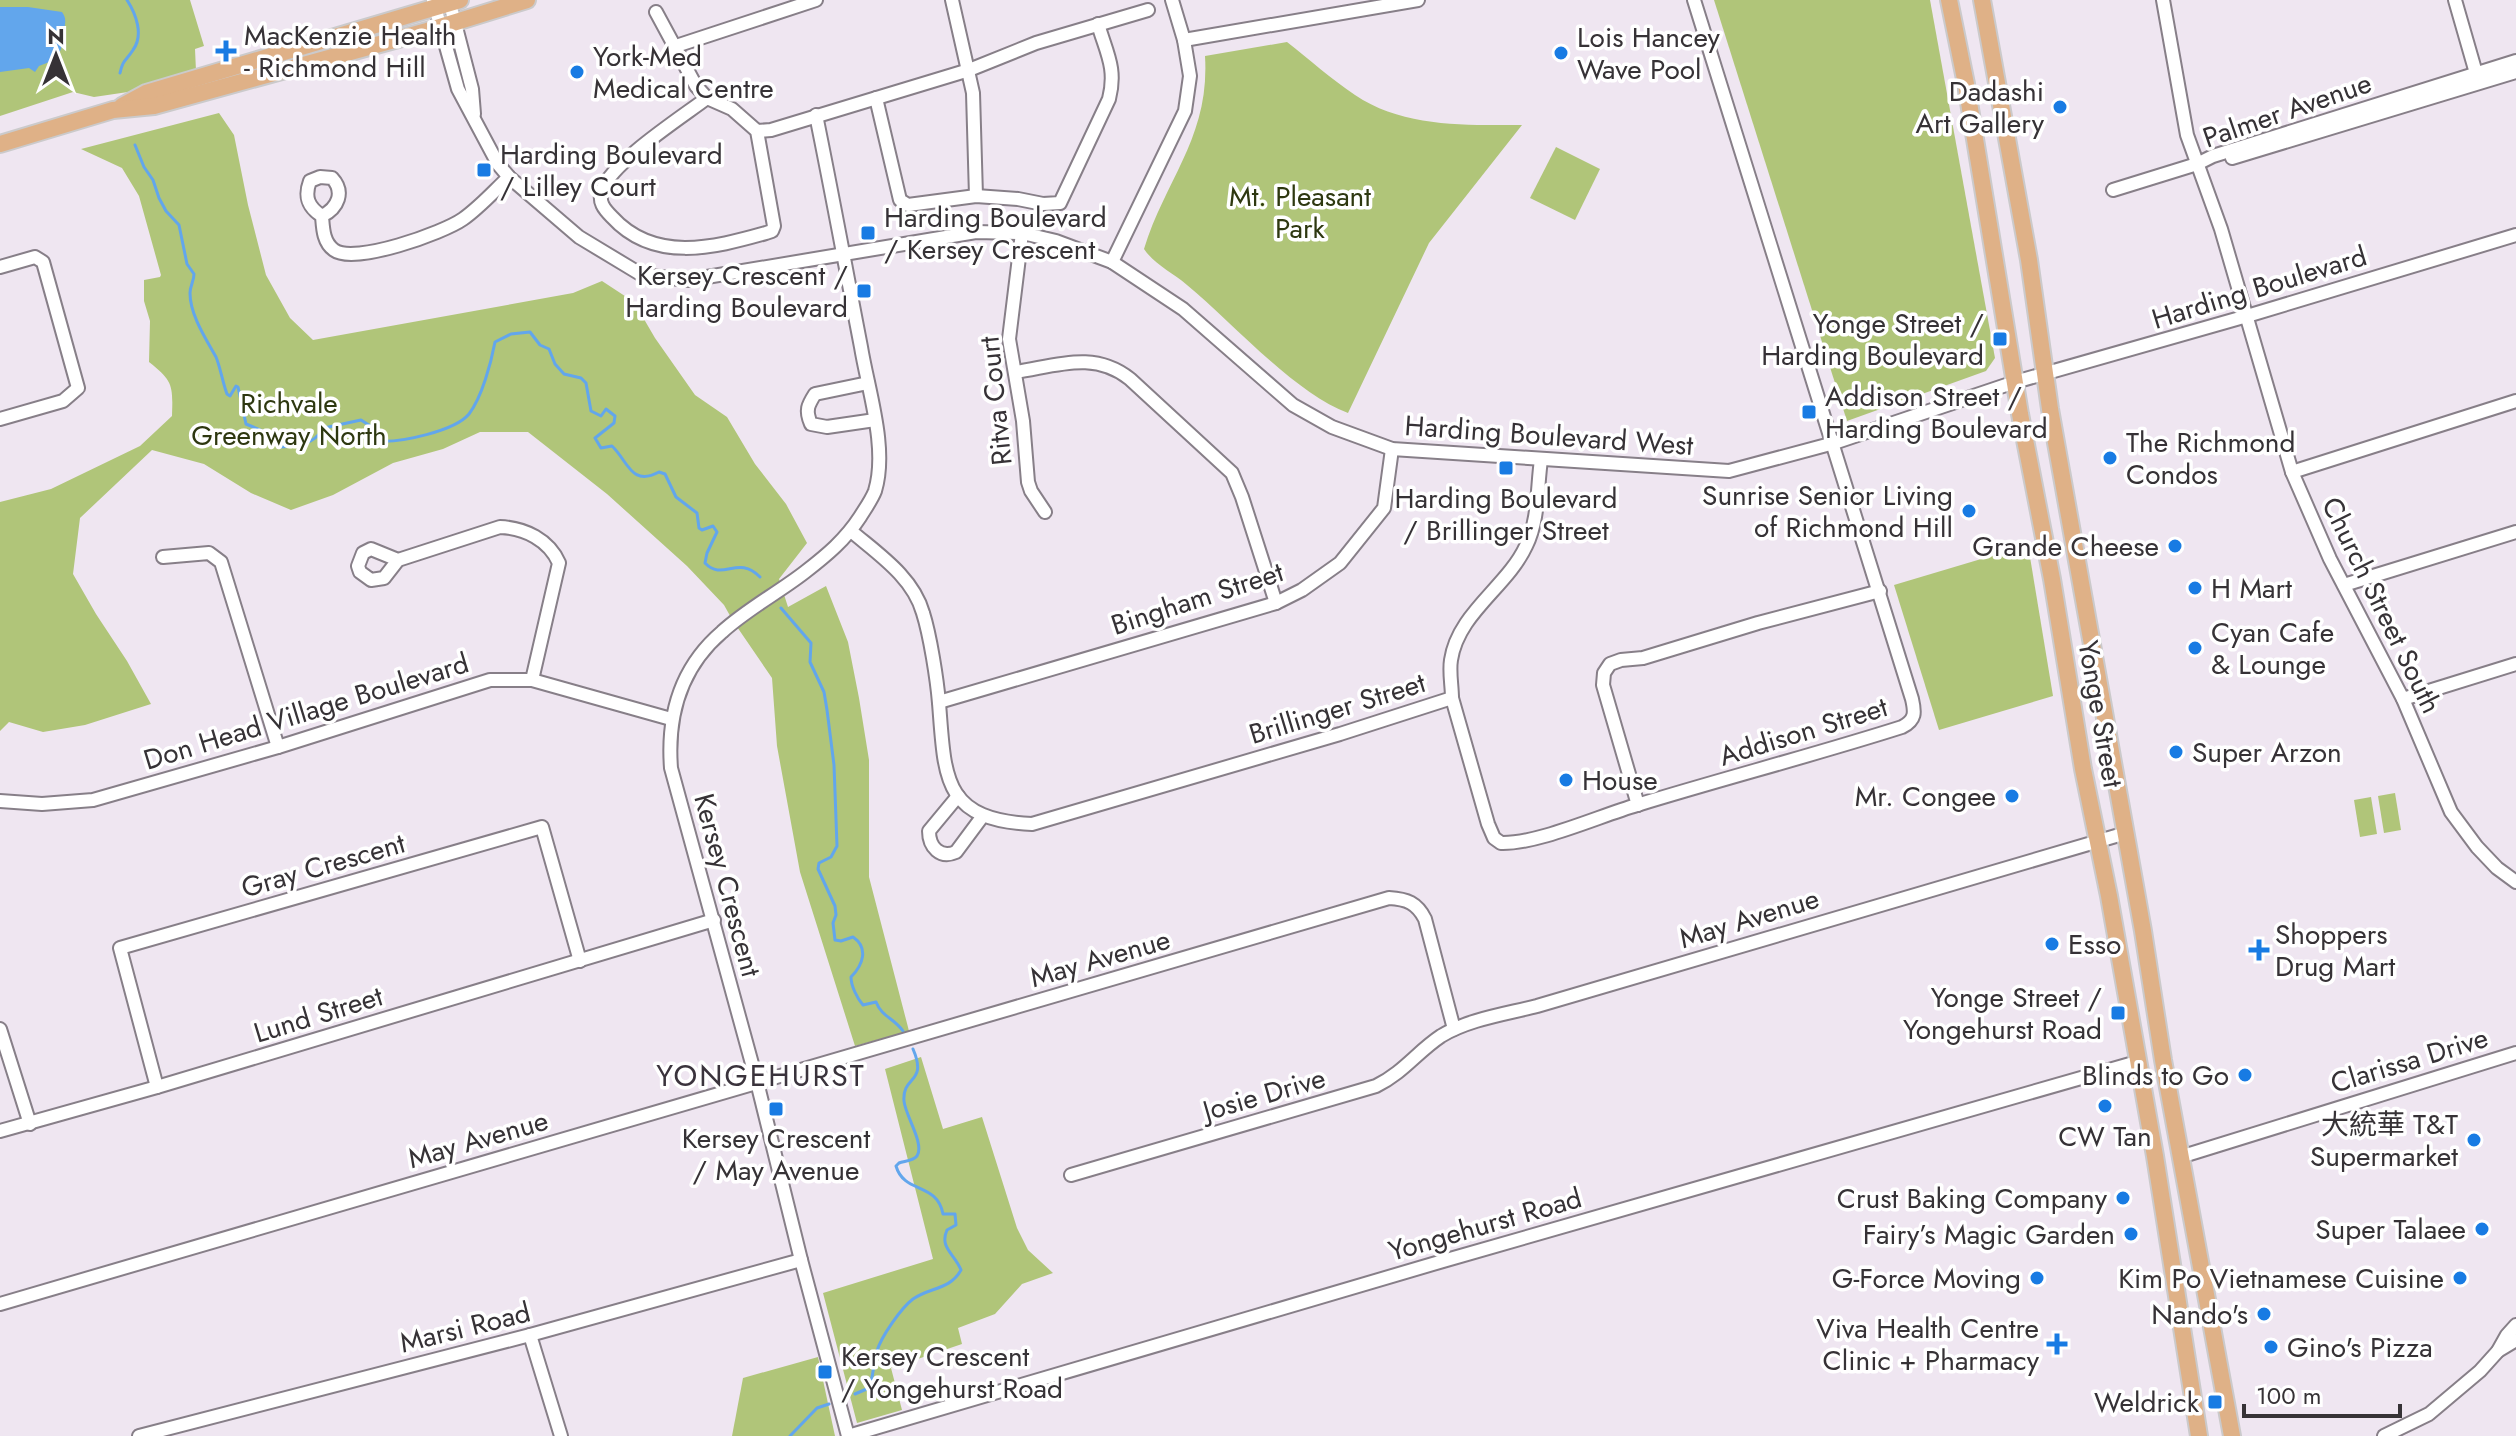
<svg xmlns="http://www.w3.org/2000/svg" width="2516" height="1436" font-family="Jost,'Noto Sans SC',sans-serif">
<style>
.green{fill:#b0c579}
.water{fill:#62a6ec}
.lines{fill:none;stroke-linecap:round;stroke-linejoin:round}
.stream{stroke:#62a6ec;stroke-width:3}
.minor-casing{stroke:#877f88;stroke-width:16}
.major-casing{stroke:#cbcacb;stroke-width:20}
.minor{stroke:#fff;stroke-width:12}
.major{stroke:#dfb187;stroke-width:16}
.poi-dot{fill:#187be3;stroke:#fff;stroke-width:3}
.labels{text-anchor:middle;stroke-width:7;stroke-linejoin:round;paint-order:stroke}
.poi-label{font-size:28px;fill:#363236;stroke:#fff;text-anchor:end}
.street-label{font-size:28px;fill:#363236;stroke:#fff}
.park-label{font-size:28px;fill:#2e3810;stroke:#fff}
.neighbourhood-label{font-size:30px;letter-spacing:2px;fill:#3a333c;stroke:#fff}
</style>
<rect width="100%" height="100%" fill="#efe6f1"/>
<!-- green -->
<g class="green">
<path d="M0,0h190l14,46 -9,3 1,22 -41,17 -61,9 -21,-5 -73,24z"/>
<path d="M1714,0h216l65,358 -9,13 -139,50z"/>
<path d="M1287,42c22,17 44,37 68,53 49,33 111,30 167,30l-93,118 -81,170c-53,-19 -116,-91 -161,-128 -15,-13 -32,-20 -43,-36 22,-71 66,-112 61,-193z"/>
<path d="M219,113l15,22 14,70 18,70 24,43 23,22 260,-47 29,-12 32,21 21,36 40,57 32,22 28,47 31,40 21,39 -28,36 9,28 38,-21 22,56 11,56 10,62v117l40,154 -54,15 -55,-174 -23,-126 -5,-68 -39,-57 -9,-16 -37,-39 -80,-72 -79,-62h-48l-37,17 -50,14 -60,32 -42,15 -40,-17 -47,-29 -52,-14 -72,68 -7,56 23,40 31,47 24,43 -66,21 -42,7 -34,-10 -9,9v-229l51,-13 89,-43 32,-30c1,-31 1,-35 -23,-54l1,-41 -6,-20v-21l16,-3 1,-2 -22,-79 -17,-28 -41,-19z"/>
<path d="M1556,147l44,22 -25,51 -45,-22z"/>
<path d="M2028,545l25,151 -114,34 -45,-145z"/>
<path d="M2395,793l6,37 -17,3 -6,-37z"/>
<path d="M2371,797l6,37 -17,3 -6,-37z"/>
<path d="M921,1057l22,72 39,-12 35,111 11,22 25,23 -31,11 -27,30 -37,14 4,16 -71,24 11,42 -45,13 -34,-130 110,-34 -48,-190z"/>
<path d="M818,1357l17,79h-103l11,-58z"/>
</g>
<!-- water -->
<path class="water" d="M0,7h28l34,5c5,7 3,11 2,19 -3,23 -3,27 -25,35l-4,6 -6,-4 -29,4z"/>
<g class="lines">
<!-- stream -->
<g class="stream">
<path d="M120,73c3,-14 6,-12 13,-23 11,-15 3,-36 -6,-50"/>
<path d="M135,145l9,22 9,13 6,18 7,13 13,14 8,39 7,10c0,7 -4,12 -4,19 0,22 16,46 26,64 4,9 7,27 11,37l3,2 6,-10 2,1 8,37 26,11 8,12c19,-1 33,-2 44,-19l37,-8 11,7 6,14c22,2 77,-10 91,-27 13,-17 22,-51 26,-72l16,-8 19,-2 10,13 9,4 6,15 9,10 17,4 5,5 5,28 10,5 5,-7 9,7 -1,7 -19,15 6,10 11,-2c16,15 19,41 47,26l6,2 11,23 21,16 2,15 3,2 11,-4 4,6 -10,21 -2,10c18,19 33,-9 55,14"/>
<path d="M781,608l30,35 -1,19 14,30 3,18 7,55 3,81 -6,11 -12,6 -1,6 17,37 1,9 -3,8 2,17 6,1 12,-4c16,11 10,28 -2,40 0,9 6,21 12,28l13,-3c6,15 18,16 27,29"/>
<path d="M855,1394l14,-6c5,-13 4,-25 8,-37 4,-14 24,-43 36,-52 17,-12 37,-9 48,-29 -6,-16 -22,-22 -14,-40l9,-5 -1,-11h-12c-6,-32 -39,-20 -47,-48l3,-3c5,-2 14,-2 18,-7 8,-12 -12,-41 -13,-55 -2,-26 24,-17 9,-52"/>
<path d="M790,1436l27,-28 12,-4"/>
</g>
<!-- minor casing -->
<g class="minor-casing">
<g id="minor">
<path d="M433,0l25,89 40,75 11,13 70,60 63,38 47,5 287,-48 46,1 34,8 56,21 71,47 110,96 39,22 60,22 337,22 105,-28 181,-61 232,-66 269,-81"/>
<path d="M449,0l23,89 2,25"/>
<path d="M952,0l21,93 3,103"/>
<path d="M2163,0l24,135 34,94 71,243 38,87 73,140 48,113 26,35 20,21 19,14"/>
<path d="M2455,0l23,80"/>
<path d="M656,12l40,74 11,12 25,11 25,22 17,95 -2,5 -6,2c-53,15 -112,30 -154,-16 -8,-8 -14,-15 -10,-27 10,-28 80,-73 105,-92"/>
<path d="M1184,40l234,-40"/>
<path d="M676,46l140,-46"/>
<path d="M876,98l24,102 8,5 68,-9 42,3 25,5 17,-1 49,-104c8,-31 -3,-47 -11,-75"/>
<path d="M816,115c16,78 30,155 45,232 7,43 27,101 14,144 -3,8 -10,18 -15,26 -15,23 -33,38 -55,55 -27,21 -58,37 -83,60 -42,36 -55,83 -51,136l86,314 44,178 47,176"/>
<path d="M757,131l14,-1 198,-60 67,-27 112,-33"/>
<path d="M2232,158l284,-86"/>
<path d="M2113,190l84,-26 16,-8 303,-95"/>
<path d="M322,216c-14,-9 -18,-19 -12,-35l10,-4 12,1c13,14 6,30 -10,38 1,12 1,26 12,34 20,15 109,-17 129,-31 17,-12 31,-28 46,-42"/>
<path d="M1022,233l-13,106 14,82 5,61 3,9 14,21"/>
<path d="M1112,262l73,-151 5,-35 -6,-36 -12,-40"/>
<path d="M0,267l35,-10 8,5 35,126 -15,13 -63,18"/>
<path d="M1015,372c41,-6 79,-22 115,7l102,94 10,24 34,106"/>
<path d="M868,383l-53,11c-7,11 -10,16 -4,30l16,3 48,-7"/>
<path d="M2292,472l224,-71"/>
<path d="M851,531c27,23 62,46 72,82 7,22 14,66 16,90 6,74 3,117 93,121l308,-90 112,-36c0,-12 -3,-26 -1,-38 7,-47 56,-73 75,-114 13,-26 11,-59 15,-86"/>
<path d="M163,557l46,-4 12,9 57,185"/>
<path d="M398,560l-14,18 -13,2 -11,-8 -2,-6 5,-13 8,-4 27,11 102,-33c25,1 49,13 59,36l-27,117"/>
<path d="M2344,585l172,-53"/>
<path d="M1452,698l36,126 6,14 7,5c37,1 98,-27 136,-38 88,-27 177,-50 265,-78 14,-7 13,-15 10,-28l-218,-699"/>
<path d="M2403,699l113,-35"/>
<path d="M939,702l337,-99 26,-13 38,-27 44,-55 8,-59"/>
<path d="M958,796l-29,35c0,16 11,28 27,21l26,-35"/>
<path d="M0,801l42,3 51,-4 185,-53 212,-67h42l139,39"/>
<path d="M1638,805l-35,-120 1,-12 6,-9 11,-4 22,-2 115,-35 122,-32"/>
<path d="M0,1029l30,95"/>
<path d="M157,1087l-37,-139 422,-121 38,134"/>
<path d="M0,1131l157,-44 557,-167"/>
<path d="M2180,1157l336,-104"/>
<path d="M1071,1175l305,-89c28,-14 41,-34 65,-50 28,-17 65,-22 96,-30l589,-173"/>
<path d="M0,1304l1389,-406c18,1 28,5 36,21l29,110"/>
<path d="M530,1335l31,101"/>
<path d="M2498,1351l18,-11"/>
<path d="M139,1436l391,-101 271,-75"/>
<path d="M848,1436l595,-175 694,-199"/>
<path d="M2384,1436l45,-22 51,-43 18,-20 9,-16 9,-10"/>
</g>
</g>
<!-- major casing -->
<g class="major-casing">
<g id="major">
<path d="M1949,0l17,84 54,330 32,165 31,190 26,127 46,260 44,280"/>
<path d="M1982,0l47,260 21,149 93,522 20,129 69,376"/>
<path d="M122,106l24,-13 314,-93"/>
<path d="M0,144l113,-34 41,-4 273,-75 100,-31"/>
</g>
</g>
<!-- minor -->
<use href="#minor" class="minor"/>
<!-- major -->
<use href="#major" class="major"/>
</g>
<!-- markers -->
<g class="poi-dot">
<path d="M222 39h8v8h8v8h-8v8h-8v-8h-8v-8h8z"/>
<circle cx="1561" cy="53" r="8"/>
<circle cx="577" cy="72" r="8"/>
<circle cx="2060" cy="107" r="8"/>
<rect x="476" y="162" width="16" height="16" rx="4"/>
<rect x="860" y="225" width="16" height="16" rx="4"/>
<rect x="856" y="283" width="16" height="16" rx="4"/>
<rect x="1992" y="331" width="16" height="16" rx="4"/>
<rect x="1801" y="404" width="16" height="16" rx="4"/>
<circle cx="2110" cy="458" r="8"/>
<rect x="1498" y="460" width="16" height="16" rx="4"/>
<circle cx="1969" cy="511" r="8"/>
<circle cx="2175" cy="546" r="8"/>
<circle cx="2195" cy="588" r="8"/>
<circle cx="2195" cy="648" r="8"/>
<circle cx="2176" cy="752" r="8"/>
<circle cx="1566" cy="780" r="8"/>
<circle cx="2012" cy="796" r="8"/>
<circle cx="2052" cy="944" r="8"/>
<path d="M2255 938h8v8h8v8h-8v8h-8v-8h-8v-8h8z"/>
<rect x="2110" y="1005" width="16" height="16" rx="4"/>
<circle cx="2245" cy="1075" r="8"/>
<circle cx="2105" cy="1106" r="8"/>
<rect x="768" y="1101" width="16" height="16" rx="4"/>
<circle cx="2474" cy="1140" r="8"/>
<circle cx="2123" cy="1198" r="8"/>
<circle cx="2482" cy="1229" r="8"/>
<circle cx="2131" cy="1234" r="8"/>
<circle cx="2037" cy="1278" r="8"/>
<circle cx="2460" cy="1278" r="8"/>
<circle cx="2264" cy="1314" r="8"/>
<path d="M2053 1332h8v8h8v8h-8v8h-8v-8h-8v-8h8z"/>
<circle cx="2271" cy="1347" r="8"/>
<rect x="817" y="1364" width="16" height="16" rx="4"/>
<rect x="2207" y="1394" width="16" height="16" rx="4"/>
</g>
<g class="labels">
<!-- poi labels -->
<g class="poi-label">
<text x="244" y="45" text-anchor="start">MacKenzie Health<tspan x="244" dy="32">- Richmond Hill</tspan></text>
<text x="1577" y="47" text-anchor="start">Lois Hancey<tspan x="1577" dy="32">Wave Pool</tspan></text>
<text x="593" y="66" text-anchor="start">York-Med<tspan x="593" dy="32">Medical Centre</tspan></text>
<text x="2044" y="101">Dadashi<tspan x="2044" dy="32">Art Gallery</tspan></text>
<text x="500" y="164" text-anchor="start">Harding Boulevard<tspan x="500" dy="32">/ Lilley Court</tspan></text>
<text x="884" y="227" text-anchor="start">Harding Boulevard<tspan x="884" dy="32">/ Kersey Crescent</tspan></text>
<text x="848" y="285">Kersey Crescent /<tspan x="848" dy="32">Harding Boulevard</tspan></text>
<text x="1984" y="333">Yonge Street /<tspan x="1984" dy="32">Harding Boulevard</tspan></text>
<text x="1825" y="406" text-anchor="start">Addison Street /<tspan x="1825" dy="32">Harding Boulevard</tspan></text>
<text x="2126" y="452" text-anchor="start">The Richmond<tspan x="2126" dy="32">Condos</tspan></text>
<text x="1953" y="505">Sunrise Senior Living<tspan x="1953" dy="32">of Richmond Hill</tspan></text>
<text x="1506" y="508" text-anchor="middle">Harding Boulevard<tspan x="1506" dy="32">/ Brillinger Street</tspan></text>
<text x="2159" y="556">Grande Cheese</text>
<text x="2211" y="598" text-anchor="start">H Mart</text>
<text x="2211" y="642" text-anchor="start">Cyan Cafe<tspan x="2211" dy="32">&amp; Lounge</tspan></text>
<text x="2192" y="762" text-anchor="start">Super Arzon</text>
<text x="1582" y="790" text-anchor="start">House</text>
<text x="1996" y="806">Mr. Congee</text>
<text x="2275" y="944" text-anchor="start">Shoppers<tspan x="2275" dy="32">Drug Mart</tspan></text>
<text x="2068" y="954" text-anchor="start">Esso</text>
<text x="2102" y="1007">Yonge Street /<tspan x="2102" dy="32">Yongehurst Road</tspan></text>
<text x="2229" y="1085">Blinds to Go</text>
<text x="2458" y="1134">大統華 T&amp;T<tspan x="2458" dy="32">Supermarket</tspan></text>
<text x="2105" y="1146" text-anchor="middle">CW Tan</text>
<text x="776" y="1148" text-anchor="middle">Kersey Crescent<tspan x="776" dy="32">/ May Avenue</tspan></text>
<text x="2107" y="1208">Crust Baking Company</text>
<text x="2466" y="1239">Super Talaee</text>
<text x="2115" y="1244">Fairy’s Magic Garden</text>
<text x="2021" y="1288">G-Force Moving</text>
<text x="2444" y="1288">Kim Po Vietnamese Cuisine</text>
<text x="2248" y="1324">Nando's</text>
<text x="2039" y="1338">Viva Health Centre<tspan x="2039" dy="32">Clinic + Pharmacy</tspan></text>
<text x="2287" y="1357" text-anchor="start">Gino's Pizza</text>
<text x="841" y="1366" text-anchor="start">Kersey Crescent<tspan x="841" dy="32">/ Yongehurst Road</tspan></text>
<text x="2199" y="1412">Weldrick</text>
</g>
<!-- street labels -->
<g class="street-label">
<text transform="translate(2287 110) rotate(-19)" y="10">Palmer Avenue</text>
<text transform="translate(2259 287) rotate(-17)" y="10">Harding Boulevard</text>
<text transform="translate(995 401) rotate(-96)" y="10">Ritva Court</text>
<text transform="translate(1549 435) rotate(4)" y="10">Harding Boulevard West</text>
<text transform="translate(1197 598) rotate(-18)" y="10">Bingham Street</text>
<text transform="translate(2382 605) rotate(64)" y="10">Church Street South</text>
<text transform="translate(1337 708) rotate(-17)" y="10">Brillinger Street</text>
<text transform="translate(306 711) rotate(-17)" y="10">Don Head Village Boulevard</text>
<text transform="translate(2101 714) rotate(80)" y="10">Yonge Street</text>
<text transform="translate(1803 731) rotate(-17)" y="10">Addison Street</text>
<text transform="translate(323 865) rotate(-16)" y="10">Gray Crescent</text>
<text transform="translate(728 885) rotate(75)" y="10">Kersey Crescent</text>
<text transform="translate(1749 918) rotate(-17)" y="10">May Avenue</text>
<text transform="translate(1100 958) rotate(-16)" y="10">May Avenue</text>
<text transform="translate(318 1014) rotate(-17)" y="10">Lund Street</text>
<text transform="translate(2409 1060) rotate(-17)" y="10">Clarissa Drive</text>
<text transform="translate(1264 1094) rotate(-16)" y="10">Josie Drive</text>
<text transform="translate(478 1139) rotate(-16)" y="10">May Avenue</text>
<text transform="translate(1485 1224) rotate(-16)" y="10">Yongehurst Road</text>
<text transform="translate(465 1327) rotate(-14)" y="10">Marsi Road</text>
</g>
<!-- park labels -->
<g class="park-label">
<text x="1300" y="206">Mt. Pleasant<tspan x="1300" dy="32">Park</tspan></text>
<text x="289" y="413">Richvale<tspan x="289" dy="32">Greenway North</tspan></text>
</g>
<!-- neighbourhood labels -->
<g class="neighbourhood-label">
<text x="761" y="1086">YONGEHURST</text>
</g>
</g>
<!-- north arrow -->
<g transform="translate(56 56)" stroke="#ffffff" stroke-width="6" paint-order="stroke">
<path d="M0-6L14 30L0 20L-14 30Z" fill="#363236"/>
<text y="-12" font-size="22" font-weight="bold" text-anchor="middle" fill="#363236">N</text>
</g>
<!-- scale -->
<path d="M2244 1404v12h156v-12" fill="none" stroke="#363236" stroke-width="4"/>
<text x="2256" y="1404" font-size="24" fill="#363236" stroke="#ffffff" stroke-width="6" paint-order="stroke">100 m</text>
</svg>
